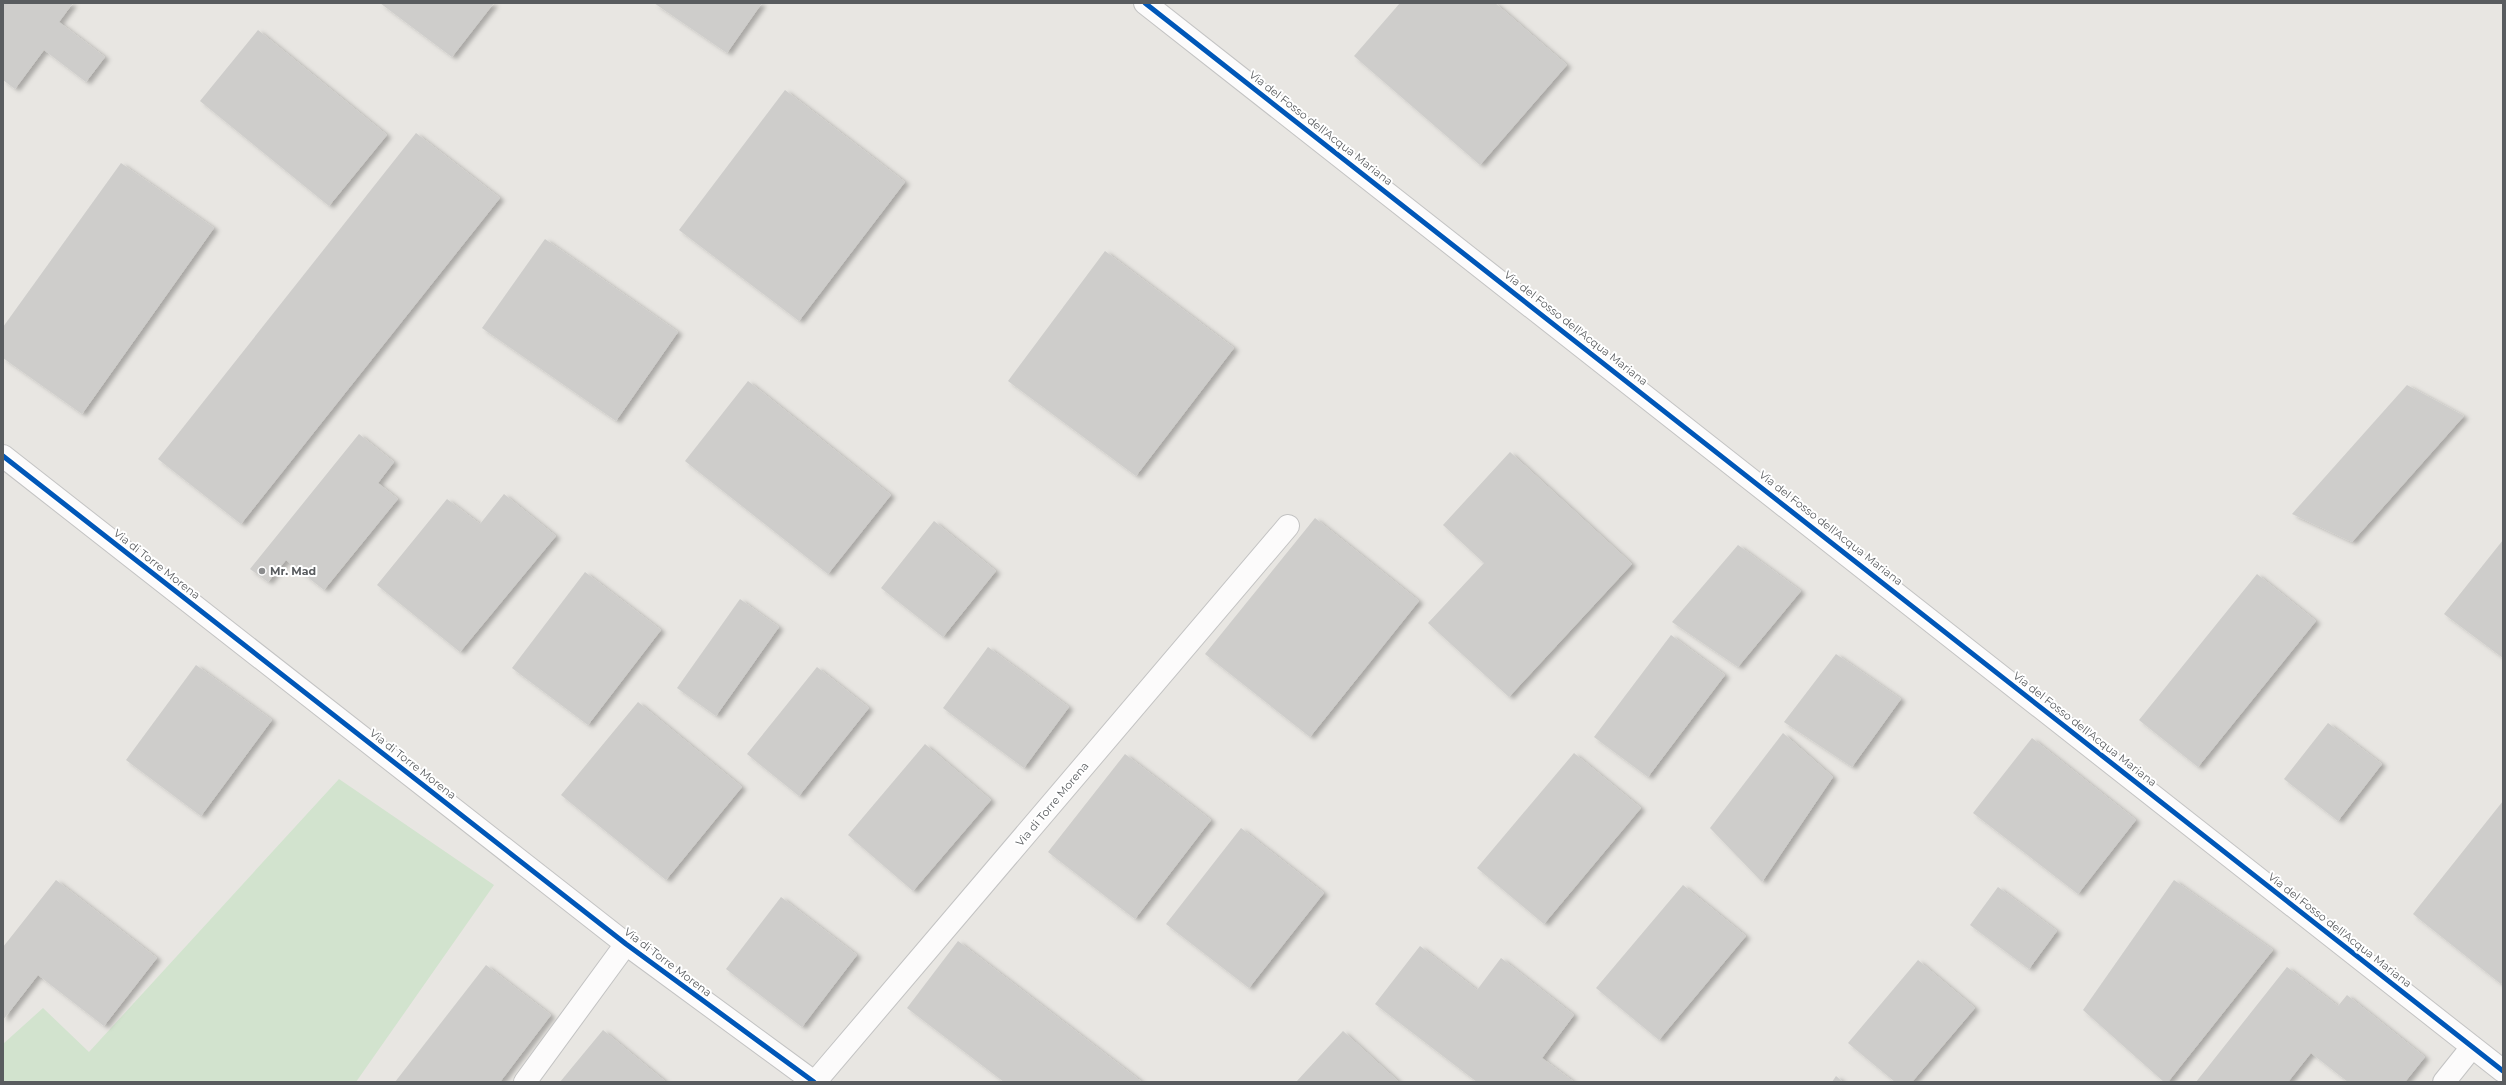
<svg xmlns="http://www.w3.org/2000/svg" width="2506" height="1085" font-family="Montserrat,sans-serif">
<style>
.green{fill:#d2e3ce}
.building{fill:#cecdcb;filter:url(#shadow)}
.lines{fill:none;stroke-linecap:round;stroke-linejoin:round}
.minor-casing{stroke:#c3c3c3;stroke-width:24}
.minor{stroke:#fcfbfb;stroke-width:22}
.cycleway-casing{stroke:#fff;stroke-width:8}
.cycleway{stroke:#0057b8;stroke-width:5}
.poi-dot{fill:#8b8c8d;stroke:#fff;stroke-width:1.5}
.labels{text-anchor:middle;stroke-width:4;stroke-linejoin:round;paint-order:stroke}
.street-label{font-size:11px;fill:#595c5f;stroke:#fff}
.poi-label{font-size:11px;font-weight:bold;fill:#595c5f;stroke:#fff;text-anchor:start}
</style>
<defs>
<filter id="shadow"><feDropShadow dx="4.5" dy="2.5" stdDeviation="2" flood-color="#0004"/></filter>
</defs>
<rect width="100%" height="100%" fill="#e8e6e2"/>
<!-- green -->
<path class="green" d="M339,779l155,106 -138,197h-353v-38l40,-36 46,44z"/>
<!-- building -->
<g class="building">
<path d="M3,3h70l-14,19 46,35 -19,25 -42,-32 -29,39 -12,-9z"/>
<path d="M380,3h114l-42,54z"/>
<path d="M654,3h108l-35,50z"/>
<path d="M1400,3h95l72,62 -87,100 -126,-109z"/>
<path d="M258,30l129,105 -58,71 -129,-105z"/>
<path d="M785,90l120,92 -106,139 -120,-91z"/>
<path d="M416,133l84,65 -259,326 -83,-65z"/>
<path d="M121,163l93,65 -132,186 -79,-56v-31z"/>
<path d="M545,239l133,93 -62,89 -134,-93z"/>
<path d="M1105,251l129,97 -98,128 -128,-95z"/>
<path d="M748,381l143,114 -63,79 -143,-113z"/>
<path d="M2407,385l57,31 -112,126 -60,-28z"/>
<path d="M359,434l35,28 -16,21 20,16 -74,91 -38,-30 -18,22 -18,-13z"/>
<path d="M1510,452l122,112 -123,133 -81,-74 56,-60 -41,-38z"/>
<path d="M504,494l52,42 -96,116 -83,-67 70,-86 33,25z"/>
<path d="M1315,518l104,83 -109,136 -105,-83z"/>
<path d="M934,521l62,50 -53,66 -62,-49z"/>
<path d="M2503,540v118l-59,-44z"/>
<path d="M1738,545l63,46 -63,76 -66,-45z"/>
<path d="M585,572l76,58 -73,95 -76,-57z"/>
<path d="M2257,574l59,47 -118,146 -59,-47z"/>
<path d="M740,599l39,28 -63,89 -39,-28z"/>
<path d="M1671,635l54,40 -77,102 -54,-40z"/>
<path d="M988,647l81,60 -45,61 -81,-60z"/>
<path d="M1836,654l65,45 -49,68 -68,-45z"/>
<path d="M196,665l76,55 -71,96 -75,-56z"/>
<path d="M817,667l52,41 -70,88 -52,-42z"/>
<path d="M638,702l104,85 -76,93 -105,-85z"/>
<path d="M2328,723l54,41 -44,57 -54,-42z"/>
<path d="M1783,733l50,44 -71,105 -52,-54z"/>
<path d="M2032,738l104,82 -58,74 -105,-81z"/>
<path d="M925,744l66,56 -78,91 -65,-56z"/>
<path d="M1574,753l67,55 -97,116 -67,-56z"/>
<path d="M1125,754l86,66 -76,99 -87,-67z"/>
<path d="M2503,801v180l-2,3 -88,-70z"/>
<path d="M1241,828l83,65 -75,95 -83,-64z"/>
<path d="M56,880l101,78 -53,68 -66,-51 -35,45v-73z"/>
<path d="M2174,880l99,70 -105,132h-4l-81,-72z"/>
<path d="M1683,885l63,51 -87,104 -63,-52z"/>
<path d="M1998,887l59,44 -28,38 -59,-44z"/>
<path d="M781,897l76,58 -55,72 -76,-58z"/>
<path d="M958,941l184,141h-138l-97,-74z"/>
<path d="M1420,946l57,44 24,-32 73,57 -32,43 32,24h-97l-102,-78z"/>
<path d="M1918,960l57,48 -63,74h-17l-47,-39z"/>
<path d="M486,965l65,50 -51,67h-105z"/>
<path d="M2287,967l51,39 9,-11 78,62 -20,25h-57l-37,-29 -23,29h-92z"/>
<path d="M603,1030l63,52h-106z"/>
<path d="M1343,1031l56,51h-103z"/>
<path d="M1836,1076l7,6h-11z"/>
</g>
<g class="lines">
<!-- minor casing -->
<g class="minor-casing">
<g id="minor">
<path d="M1145,3l1358,1068"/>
<path d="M3,456l623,488 188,138"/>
<path d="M525,1082l101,-138"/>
<path d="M815,1082l473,-556"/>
<path d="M2444,1082l28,-35"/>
</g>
</g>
<!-- minor -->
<use href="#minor" class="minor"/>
<!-- cycleway casing -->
<g class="cycleway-casing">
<g id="cycleway">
<path d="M1145,3l1358,1068"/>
<path d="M3,456l623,488 188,138"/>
</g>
</g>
<!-- cycleway -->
<use href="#cycleway" class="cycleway"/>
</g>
<!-- markers -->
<circle class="poi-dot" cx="262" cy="571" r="4"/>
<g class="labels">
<!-- street labels -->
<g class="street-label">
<text transform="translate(1321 128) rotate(38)" y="4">Via del Fosso dell'Acqua Mariana</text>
<text transform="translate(1576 328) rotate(38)" y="4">Via del Fosso dell'Acqua Mariana</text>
<text transform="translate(1831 528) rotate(38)" y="4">Via del Fosso dell'Acqua Mariana</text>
<text transform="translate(157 564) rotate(38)" y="4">Via di Torre Morena</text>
<text transform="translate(2085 729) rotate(38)" y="4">Via del Fosso dell'Acqua Mariana</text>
<text transform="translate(413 764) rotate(38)" y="4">Via di Torre Morena</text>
<text transform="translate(1052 804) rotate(-50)" y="4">Via di Torre Morena</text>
<text transform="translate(2340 930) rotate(38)" y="4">Via del Fosso dell'Acqua Mariana</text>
<text transform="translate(668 962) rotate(37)" y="4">Via di Torre Morena</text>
</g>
<!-- poi labels -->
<g class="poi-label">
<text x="270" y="575">Mr. Mad</text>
</g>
</g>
<!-- border -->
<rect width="2506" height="1085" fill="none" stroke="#595c5f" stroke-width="8"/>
</svg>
